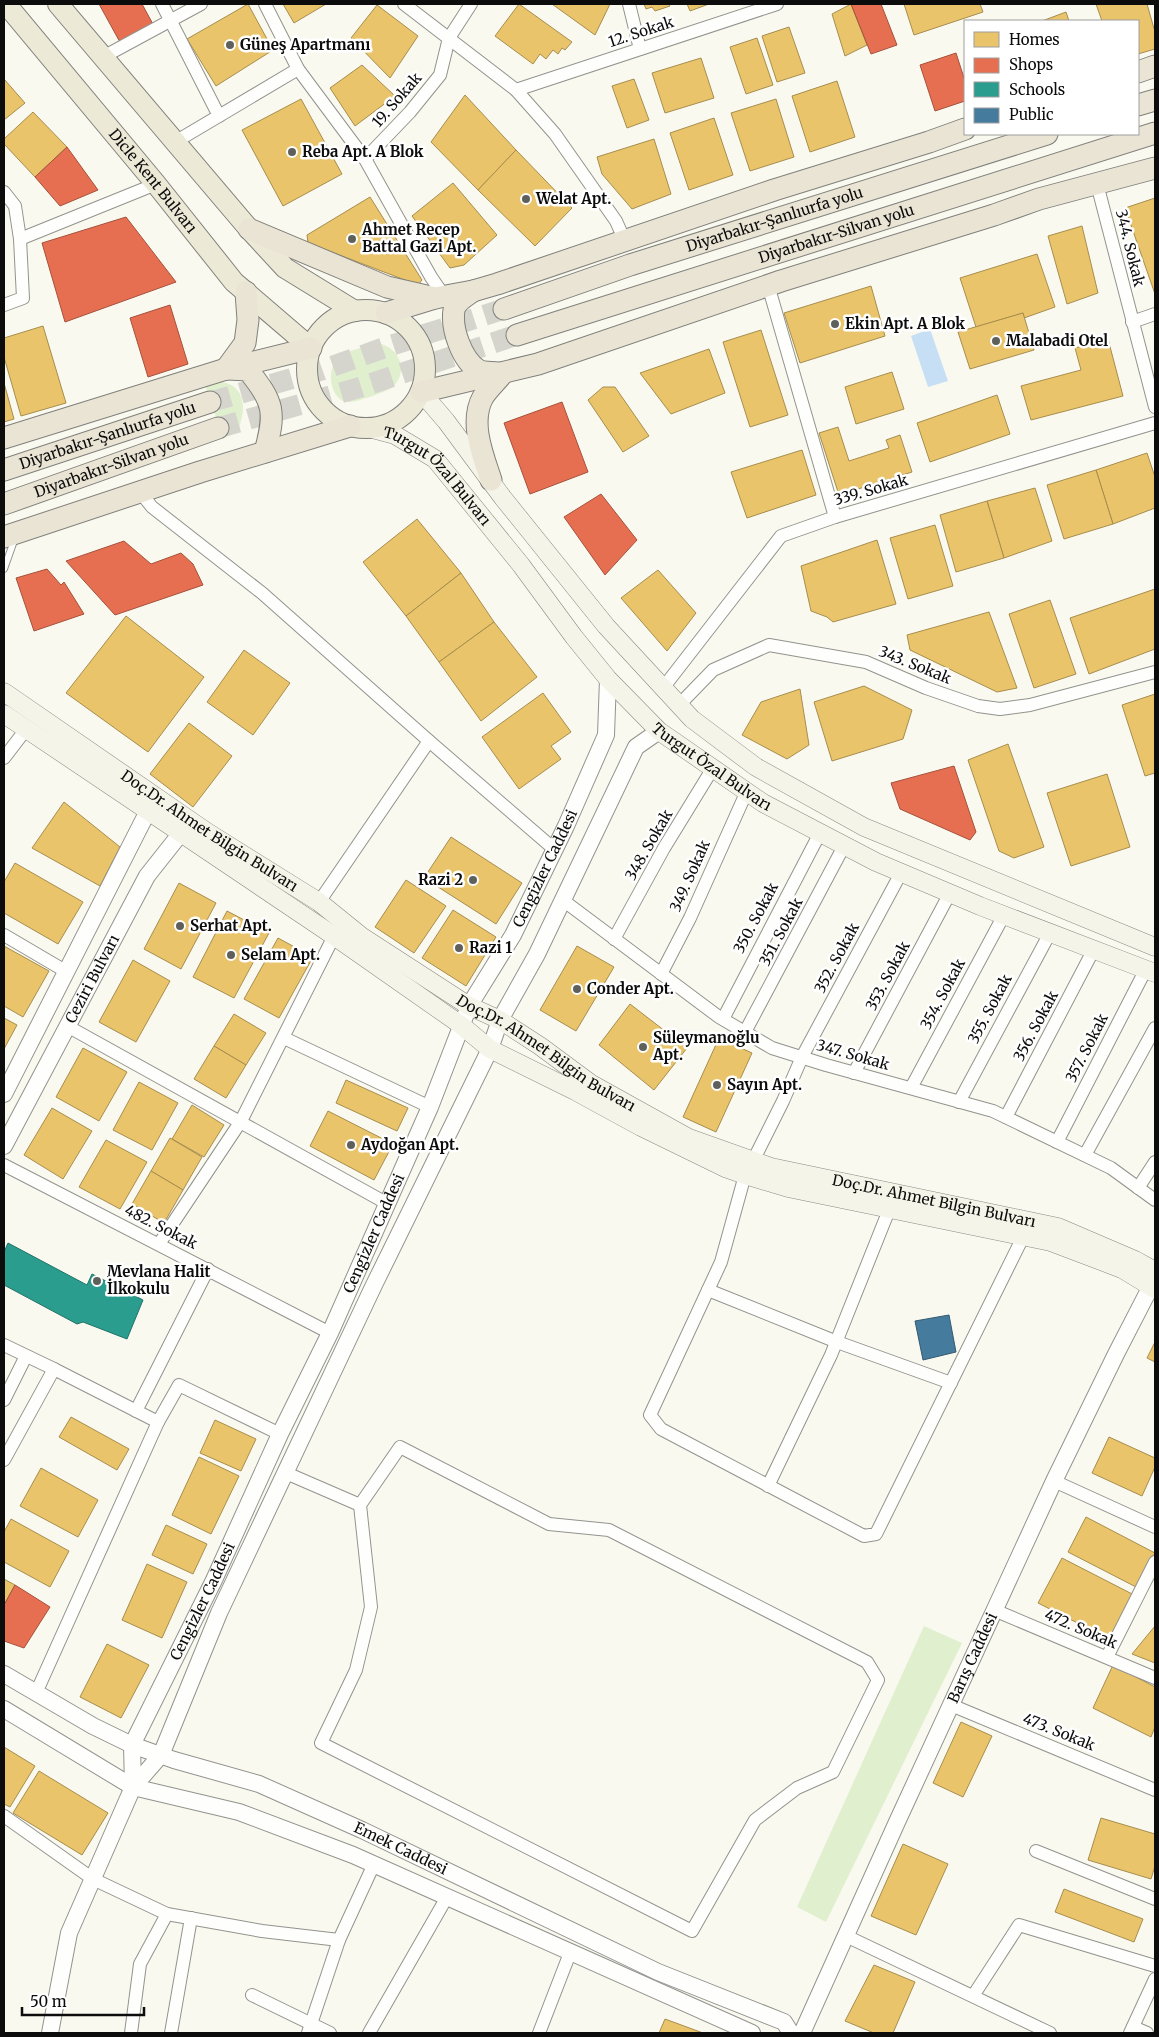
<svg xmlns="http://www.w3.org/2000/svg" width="1159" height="2037" font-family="Merriweather,serif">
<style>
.green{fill:#e0f0cf}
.water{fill:#c6dff5}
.homes{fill:#e9c46a;stroke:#a78d4e}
.shops{fill:#e76f51;stroke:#a5513c}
.schools{fill:#2a9d8f;stroke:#217268}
.public{fill:#457b9d;stroke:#345a72}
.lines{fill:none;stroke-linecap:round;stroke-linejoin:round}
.trunk-tunnel{stroke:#d6d5cd;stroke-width:21;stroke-dasharray:21 11;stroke-linecap:butt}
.service-casing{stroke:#93938e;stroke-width:8}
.minor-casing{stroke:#93938e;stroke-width:14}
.tertiary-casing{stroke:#93938e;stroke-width:18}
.secondary-casing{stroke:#8a8985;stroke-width:19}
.primary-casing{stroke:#80807c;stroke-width:22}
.trunk-casing{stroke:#80807c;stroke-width:23}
.service{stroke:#fefefd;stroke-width:6}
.minor{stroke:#fefefd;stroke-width:12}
.tertiary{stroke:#fefefd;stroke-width:16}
.secondary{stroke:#f4f4e8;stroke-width:18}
.primary{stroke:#ece9d7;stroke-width:20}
.trunk{stroke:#eae4d5;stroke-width:21}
.poi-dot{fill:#5f5f5b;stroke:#fff;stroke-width:2}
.labels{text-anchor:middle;stroke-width:5;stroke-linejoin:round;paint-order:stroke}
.street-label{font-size:15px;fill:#0c0c0c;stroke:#fff}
.poi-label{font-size:15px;font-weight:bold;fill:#0c0c0c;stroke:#fff;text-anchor:start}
</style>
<rect width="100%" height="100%" fill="#faf9ef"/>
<!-- green -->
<g class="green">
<path d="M377,343c22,3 34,30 14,45 -5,4 -32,13 -40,14 -21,2 -26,-33 -13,-44 9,-8 28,-11 39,-15z"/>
<path d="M204,382c6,0 13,-1 19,0 25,5 23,34 13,51l-13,5z"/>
<path d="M924,1626l38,17 -136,279 -29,-15z"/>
</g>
<!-- water -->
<path class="water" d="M930,329l18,52 -20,6 -17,-51z"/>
<!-- homes -->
<g class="homes">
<path d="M248,4l25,46 -57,36 -29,-47z"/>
<path d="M283,4h43l-32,19z"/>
<path d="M519,4l53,38 -7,8 -3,-2 -4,6 -5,-4 -7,9 -6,-5 -7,10 -38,-28z"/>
<path d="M552,4h58l-15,31z"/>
<path d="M644,4h25l1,2 -15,5 -3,-4 -6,2z"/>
<path d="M687,4h22l-19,7z"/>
<path d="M851,4l16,41 -22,11 -13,-42z"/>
<path d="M904,4h76l3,8 -69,23z"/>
<path d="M1096,4h51l8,28v17l-17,5v-33h-36z"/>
<path d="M377,5l41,31 -28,42 -39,-40z"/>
<path d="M1066,12l3,9h-27z"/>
<path d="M789,27l16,46 -28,9 -15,-46z"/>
<path d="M757,38l16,47 -27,9 -16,-47z"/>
<path d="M701,58l13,40 -49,15 -13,-40z"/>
<path d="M362,65l33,31 -40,30 -25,-38z"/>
<path d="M4,79l21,24 -21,17z"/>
<path d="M634,79l15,41 -22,8 -15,-42z"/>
<path d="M837,81l18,56 -45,15 -18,-56z"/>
<path d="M465,95l51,55 -38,40 -47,-48z"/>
<path d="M301,99l41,75 -59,32 -41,-76z"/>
<path d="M776,99l18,58 -44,14 -19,-58z"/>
<path d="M33,112l34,35 -32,30 -31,-33v-5z"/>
<path d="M714,118l19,57 -44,15 -19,-57z"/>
<path d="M654,139l17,55 -39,15 -30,-35 -5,-17z"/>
<path d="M516,150l56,58 -37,38 -57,-56z"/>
<path d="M453,183l44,52 -33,30 -14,3 -38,-52z"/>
<path d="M370,197l52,83 -4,5 -110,-42 -1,-8z"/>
<path d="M1155,198v96l-30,-86z"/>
<path d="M1082,226l16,67 -31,11 -19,-68z"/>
<path d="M1037,254l18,53 -31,11 -1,-5 -47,14 -16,-49z"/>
<path d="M871,286l14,50 -85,27 -16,-50z"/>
<path d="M1023,313l11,37 -64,19 -12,-37z"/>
<path d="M43,326l23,77 -45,13 -17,-59v-19z"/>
<path d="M761,330l27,85 -38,12 -27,-85z"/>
<path d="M1108,339l15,57 -92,24 -10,-34 60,-16 -6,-22z"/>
<path d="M709,349l16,44 -54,21 -31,-41z"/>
<path d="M892,372l12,37 -48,15 -11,-37z"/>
<path d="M4,383l10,36 -10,3z"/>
<path d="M603,387h12l34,49 -26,16 -35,-52z"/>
<path d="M997,395l13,39 -80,28 -13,-39z"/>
<path d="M838,427l11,34 40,-13 -3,-8 14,-5 12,37 -73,23 -20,-62z"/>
<path d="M802,450l14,45 -69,23 -16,-46z"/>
<path d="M1147,453l8,24v31l-42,16 -17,-54z"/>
<path d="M1096,470l17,54 -49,15 -17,-54z"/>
<path d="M1035,488l17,53 -48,17 -17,-57z"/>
<path d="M987,501l17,57 -48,14 -16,-57z"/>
<path d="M417,519l44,54 -55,43 -43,-54z"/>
<path d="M935,525l18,61 -45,13 -18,-61z"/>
<path d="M877,540l19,64 -63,18 -6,-5 -16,-6 -10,-45z"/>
<path d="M658,570l38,43 -29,38 -46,-53z"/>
<path d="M461,573l33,49 -55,40 -33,-46z"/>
<path d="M1155,589v60l-66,25 -19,-56z"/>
<path d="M1050,600l26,74 -42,14 -25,-74z"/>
<path d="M989,612l28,76 -20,4 -87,-42 -3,-15z"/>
<path d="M126,616l78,61 -56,75 -82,-59z"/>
<path d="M494,622l43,55 -56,44 -42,-59z"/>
<path d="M244,650l46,33 -37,52 -46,-33z"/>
<path d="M864,686l48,24 -9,29 -71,22 -18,-59z"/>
<path d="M800,689l9,56 -22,14 -45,-24 19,-33z"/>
<path d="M543,693l28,39 -20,14 10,13 -42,30 -37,-52z"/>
<path d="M1155,694v79l-10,3 -23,-71z"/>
<path d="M189,723l43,33 -39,51 -43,-33z"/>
<path d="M1008,744l36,103 -30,11 -15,-7 -31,-91z"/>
<path d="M1107,774l23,73 -59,19 -24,-73z"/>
<path d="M64,802l56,45 -20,39 -68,-38z"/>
<path d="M451,837l71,46 -26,41 -72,-46z"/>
<path d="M15,863l68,39 -25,42 -54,-31v-31z"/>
<path d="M406,880l40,26 -32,47 -39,-26z"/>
<path d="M179,883l37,20 -35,66 -37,-20z"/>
<path d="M453,910l43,27 -30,49 -44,-28z"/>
<path d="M227,911l42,22 -35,65 -41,-21z"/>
<path d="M278,938l35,19 -34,61 -35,-19z"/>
<path d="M4,946l45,25 -26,46 -19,-11z"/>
<path d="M577,946l37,21 -38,64 -36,-21z"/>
<path d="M133,960l37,21 -34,61 -37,-20z"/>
<path d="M630,1004l57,44 -33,42 -55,-45z"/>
<path d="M234,1014l32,19 -20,32 -32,-19z"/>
<path d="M4,1018l13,7 -13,24z"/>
<path d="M719,1038l33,15 -36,79 -33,-15z"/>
<path d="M214,1046l32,19 -20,33 -32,-19z"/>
<path d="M83,1048l44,24 -28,49 -43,-24z"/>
<path d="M346,1080l62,28 -11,23 -61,-28z"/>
<path d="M139,1082l39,21 -26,47 -39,-20z"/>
<path d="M192,1105l32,20 -20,32 -32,-18z"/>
<path d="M52,1108l40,23 -29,48 -39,-24z"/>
<path d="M328,1111l65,33 -19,36 -64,-34z"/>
<path d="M170,1138l32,19 -19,33 -32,-19z"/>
<path d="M106,1140l41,22 -27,47 -41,-22z"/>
<path d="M151,1171l32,19 -19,33 -32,-19z"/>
<path d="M1155,1342v20l-8,-4z"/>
<path d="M71,1417l58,32 -12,21 -58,-33z"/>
<path d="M215,1420l41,19 -15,32 -41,-18z"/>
<path d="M1109,1437l46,21v9l-13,29 -50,-23z"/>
<path d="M199,1457l40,19 -28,58 -39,-19z"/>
<path d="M41,1468l57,32 -20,37 -58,-31z"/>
<path d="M1086,1517l69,36 -17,35 -70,-36z"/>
<path d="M11,1519l58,32 -19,36 -46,-25v-30z"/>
<path d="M166,1525l41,19 -14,30 -41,-19z"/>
<path d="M1062,1558l74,38 -23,45 -75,-38z"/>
<path d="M147,1564l40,18 -25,56 -40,-18z"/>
<path d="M4,1579l11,6 -11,20z"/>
<path d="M1155,1626v37l-23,-9z"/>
<path d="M107,1644l42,21 -28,53 -41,-21z"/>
<path d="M1113,1665l42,22v40l-4,10 -58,-29z"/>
<path d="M961,1722l31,14 -29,61 -30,-14z"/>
<path d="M4,1747l31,19 -25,41 -6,-3z"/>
<path d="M39,1771l69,42 -26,42 -69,-42z"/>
<path d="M1101,1818l54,16v32l-4,13 -63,-19z"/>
<path d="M903,1844l45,20 -32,71 -45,-19z"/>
<path d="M1064,1889l79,30 -9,23 -79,-30z"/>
<path d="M874,1965l41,17 -22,51h-19l-29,-12z"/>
<path d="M665,2019l38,14h-44z"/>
</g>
<!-- shops -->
<g class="shops">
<path d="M99,4h43l12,22 -33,18z"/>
<path d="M851,4h30l16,41 -26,9z"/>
<path d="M956,53l9,28v20l-30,10 -15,-46z"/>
<path d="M67,147l31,43 -38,16 -25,-29z"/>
<path d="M126,217l50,65 -111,40 -23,-79z"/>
<path d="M170,305l18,59 -40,13 -18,-59z"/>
<path d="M562,402l26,70 -58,22 -26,-71z"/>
<path d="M601,494l36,46 -32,35 -41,-58z"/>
<path d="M124,541l27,23 30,-11 12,11 10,21 -88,30 -49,-54z"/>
<path d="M47,569l14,16 3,-3 20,32 -50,17 -18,-53z"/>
<path d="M954,766l22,66 -6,8 -70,-31 -9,-26z"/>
<path d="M15,1585l35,22 -26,41 -20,-7v-36z"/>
</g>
<!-- schools -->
<path class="schools" d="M8,1243l79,42 5,-11 51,26 -16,39 -44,-17 -6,2 -73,-39v-33z"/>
<!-- public -->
<path class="public" d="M949,1315l7,37 -33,8 -8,-39z"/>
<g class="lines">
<!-- trunk-tunnel -->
<g class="trunk-tunnel">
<path d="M210,402l112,-32 67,-24 115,-37"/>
<path d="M218,428l143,-41 156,-52"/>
</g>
<!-- service casing -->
<g class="service-casing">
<path id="service" d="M4,569l11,-31"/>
</g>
<!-- minor casing -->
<g class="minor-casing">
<g id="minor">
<path d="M162,4l57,112"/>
<path d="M265,4l33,65 67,90 66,118 13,19"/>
<path d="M404,4l112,86 39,44 61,87 9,20"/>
<path d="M629,4l11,45"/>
<path d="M103,57l98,-53"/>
<path d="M516,90l261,-86"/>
<path d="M175,142l123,-73"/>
<path d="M365,159l45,-47 30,-37 9,-37 22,-34"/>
<path d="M1097,184l58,223"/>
<path d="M4,192l11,14 5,33 3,59 -19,7"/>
<path d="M20,239l136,-55"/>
<path d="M768,285l67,232"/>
<path d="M1132,322l23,-8"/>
<path d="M140,492l12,15 110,86 167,148 125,108"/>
<path d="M663,688l118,-152 54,-19 320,-94"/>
<path d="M679,705l34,-35 56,-25 97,17 60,26 52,18 22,3 30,-4 125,-33"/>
<path d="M4,758l23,-30"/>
<path d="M564,901l155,116 53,31 54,17 167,46 118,57 44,32"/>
<path d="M319,902l110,-161"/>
<path d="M4,935l63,37"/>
<path d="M614,939l50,-91 49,-80"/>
<path d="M661,974l29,-56 57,-127"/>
<path d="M723,1019l97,-186"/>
<path d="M67,1026l321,178"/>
<path d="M745,1032l99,-186"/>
<path d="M284,1038l146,69"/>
<path d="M854,1073l96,-180"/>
<path d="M911,1088l93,-173"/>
<path d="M959,1102l91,-169"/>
<path d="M1006,1117l88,-168"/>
<path d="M1057,1142l89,-173"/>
<path d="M1085,1155l70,-127"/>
<path d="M753,1161l30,-60 19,-44 99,-184"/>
<path d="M4,1165l326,168"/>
<path d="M745,1175l-24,87 -71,153 11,14 203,107 12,-2 147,-297"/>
<path d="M1138,1188l17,-26"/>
<path d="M159,1244l82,-123 93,-185"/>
<path d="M708,1290l129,52 114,41"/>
<path d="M4,1345l50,24"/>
<path d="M4,1400l22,-44"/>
<path d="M136,1411l72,-142"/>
<path d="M400,1447l149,77 60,6 258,132 11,18 -45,92 -36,16 -42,32 -63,111 -371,-188 35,-73 15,-63 -11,-102z"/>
<path d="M4,1460l50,-91 104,53 21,-37 101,49"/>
<path d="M286,1473l74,32"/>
<path d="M1054,1481l101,46"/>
<path d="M768,1486l63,-131 58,-145"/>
<path d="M994,1610l161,68"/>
<path d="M1107,1657l48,-95"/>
<path d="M36,1693l122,-271"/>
<path d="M951,1705l204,85"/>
<path d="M4,1816l89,63 74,35 95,17 77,9 35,-76"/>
<path d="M1036,1851l119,48"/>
<path d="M846,1936l204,97"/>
<path d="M252,1995l78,38"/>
<path d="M973,1996l46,-71 136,41"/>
<path d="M1133,2027l14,6"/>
<path d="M131,2033l9,-69 27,-50"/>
<path d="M171,2033l20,-115"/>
<path d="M308,2033l31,-93"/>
<path d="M369,2033l78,-136"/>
<path d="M539,2033l31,-80"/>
<path d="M1130,2033l25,-54"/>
</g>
</g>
<!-- tertiary casing -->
<g class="tertiary-casing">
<g id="tertiary">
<path d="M4,1094l144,-283 10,-10"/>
<path id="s1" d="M4,1146l143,-270 34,-43 9,-8"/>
<path id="s2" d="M4,1674l89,52 39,19 42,15 85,24 103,46 296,142 126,50 7,11"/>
<path d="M4,1709l129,78 106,25 114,43 399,178"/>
<path id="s3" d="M133,1787l-1,-42 82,-165 66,-146 50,-101 100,-226 39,-101 44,-71 53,-109 40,-91 2,-56"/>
<path d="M50,2033l19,-100 64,-146 28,-32 58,-142 155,-328 116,-236 10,-29 37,-66 99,-207 23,-16"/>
<path id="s4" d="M802,2033l95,-211 157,-341 62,-127 35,-68"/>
</g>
</g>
<!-- secondary casing -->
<g class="secondary-casing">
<g id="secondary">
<path d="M421,392l25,29 57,77 103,128 86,93 64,48 108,60 291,120"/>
<path id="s5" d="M369,428l26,7 40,24 86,106 53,72 34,42 51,52 104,72 113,59 104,44 175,67"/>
<path id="s6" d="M4,692l203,140 112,70 42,34 108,70 31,14 40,26 50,37 99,55 82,29 287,60 77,33 20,11"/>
<path d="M4,714l330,222 127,89 29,24 85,42 66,36 84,41 20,7 43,13 263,54 71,27 33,20"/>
</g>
</g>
<!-- primary casing -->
<g class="primary-casing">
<g id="primary">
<path id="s7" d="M6,4l150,180 78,98 77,66"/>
<path d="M58,4l191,225 36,39 70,43"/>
<circle cx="366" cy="369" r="59"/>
</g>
</g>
<!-- trunk casing -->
<g class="trunk-casing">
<g id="trunk">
<path d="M1138,72l17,-6"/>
<path d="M1138,105l17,-5"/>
<path d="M249,229l138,58 48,11"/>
<path d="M473,291c-7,5 -17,10 -19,19 -3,19 8,50 24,60 5,3 14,2 20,3"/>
<path id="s8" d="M504,309l126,-44 417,-131"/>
<path d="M386,313l49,-15 38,-7 24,-7 277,-94 155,-48 36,-13"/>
<path id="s9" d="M517,335l638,-202"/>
<path d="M226,369l19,-26 3,-23 -2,-28"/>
<path d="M228,369l20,1c26,33 28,41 17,82"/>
<path d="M421,392l117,-28 243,-83 213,-66 45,-16 116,-31"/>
<path d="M4,438l222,-69 85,-21"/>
<path id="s10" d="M4,470l206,-68"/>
<path d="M491,480c-8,-24 -22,-58 -8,-83 5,-8 14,-16 20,-24"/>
<path id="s11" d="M4,504l214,-76"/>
<path d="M4,537l196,-65 150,-46"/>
</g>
</g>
<!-- service -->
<use href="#service" class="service"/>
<!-- minor -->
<use href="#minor" class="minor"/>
<!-- tertiary -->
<use href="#tertiary" class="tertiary"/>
<!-- secondary -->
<use href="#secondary" class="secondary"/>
<!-- primary -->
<use href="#primary" class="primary"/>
<!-- trunk -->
<use href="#trunk" class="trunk"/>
</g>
<!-- markers -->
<g class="poi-dot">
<circle cx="230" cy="45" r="5"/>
<circle cx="292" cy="152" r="5"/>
<circle cx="526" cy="199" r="5"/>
<circle cx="352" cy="239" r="5"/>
<circle cx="835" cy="324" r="5"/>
<circle cx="996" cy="341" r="5"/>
<circle cx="473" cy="880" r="5"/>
<circle cx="180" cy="926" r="5"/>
<circle cx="459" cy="948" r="5"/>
<circle cx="231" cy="955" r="5"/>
<circle cx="577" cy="989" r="5"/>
<circle cx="643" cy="1047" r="5"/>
<circle cx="717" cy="1085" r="5"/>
<circle cx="351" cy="1145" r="5"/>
<circle cx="97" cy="1281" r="5"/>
</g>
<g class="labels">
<!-- street labels -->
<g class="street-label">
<text transform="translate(641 32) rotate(-18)" y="5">12. Sokak</text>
<text transform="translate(397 100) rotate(-49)" y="5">19. Sokak</text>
<text dy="5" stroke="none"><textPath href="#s7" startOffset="230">Dicle Kent Bulvarı</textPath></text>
<text dy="5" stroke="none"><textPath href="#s8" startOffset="285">Diyarbakır-Şanlıurfa yolu</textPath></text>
<text dy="5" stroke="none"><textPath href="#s9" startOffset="335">Diyarbakır-Silvan yolu</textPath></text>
<text transform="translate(1130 248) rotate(76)" y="5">344. Sokak</text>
<text dy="5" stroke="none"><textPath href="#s10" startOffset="109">Diyarbakır-Şanlıurfa yolu</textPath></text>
<text dy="5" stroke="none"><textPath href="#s11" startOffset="114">Diyarbakır-Silvan yolu</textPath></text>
<text dy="5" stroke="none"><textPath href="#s5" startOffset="86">Turgut Özal Bulvarı</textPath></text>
<text transform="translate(871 490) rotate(-16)" y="5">339. Sokak</text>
<text transform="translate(915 665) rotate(22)" y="5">343. Sokak</text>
<text dy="5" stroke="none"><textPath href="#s5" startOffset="490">Turgut Özal Bulvarı</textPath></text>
<text dy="5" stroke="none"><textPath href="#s6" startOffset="248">Doç.Dr. Ahmet Bilgin Bulvarı</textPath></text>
<text transform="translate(649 845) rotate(-60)" y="5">348. Sokak</text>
<text dy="5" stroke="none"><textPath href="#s3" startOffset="1012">Cengizler Caddesi</textPath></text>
<text transform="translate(690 876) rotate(-66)" y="5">349. Sokak</text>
<text transform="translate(756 918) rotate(-62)" y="5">350. Sokak</text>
<text transform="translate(781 932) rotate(-62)" y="5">351. Sokak</text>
<text transform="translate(837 958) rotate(-62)" y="5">352. Sokak</text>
<text transform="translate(888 976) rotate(-62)" y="5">353. Sokak</text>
<text dy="5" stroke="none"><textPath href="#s1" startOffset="189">Ceziri Bulvarı</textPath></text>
<text transform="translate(943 994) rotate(-62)" y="5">354. Sokak</text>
<text transform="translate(990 1009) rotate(-62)" y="5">355. Sokak</text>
<text transform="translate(1036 1026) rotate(-62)" y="5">356. Sokak</text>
<text transform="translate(1087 1048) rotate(-63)" y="5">357. Sokak</text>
<text dy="5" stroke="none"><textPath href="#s6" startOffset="652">Doç.Dr. Ahmet Bilgin Bulvarı</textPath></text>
<text transform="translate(853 1055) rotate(16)" y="5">347. Sokak</text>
<text dy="5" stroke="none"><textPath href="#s6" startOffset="1072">Doç.Dr. Ahmet Bilgin Bulvarı</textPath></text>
<text transform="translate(161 1227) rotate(27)" y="5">482. Sokak</text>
<text dy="5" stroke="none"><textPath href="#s3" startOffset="608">Cengizler Caddesi</textPath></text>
<text dy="5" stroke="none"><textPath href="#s3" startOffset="202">Cengizler Caddesi</textPath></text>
<text transform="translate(1081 1629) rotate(23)" y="5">472. Sokak</text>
<text dy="5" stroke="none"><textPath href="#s4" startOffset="412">Barış Caddesi</textPath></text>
<text transform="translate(1059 1732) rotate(22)" y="5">473. Sokak</text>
<text dy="5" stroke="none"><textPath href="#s2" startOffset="435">Emek Caddesi</textPath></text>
</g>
<!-- poi labels -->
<g class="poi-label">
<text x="240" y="50">Güneş Apartmanı</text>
<text x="302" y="157">Reba Apt. A Blok</text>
<text x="536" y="204">Welat Apt.</text>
<text x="362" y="235">Ahmet Recep<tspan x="362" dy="17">Battal Gazi Apt.</tspan></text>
<text x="845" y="329">Ekin Apt. A Blok</text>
<text x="1006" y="346">Malabadi Otel</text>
<text x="463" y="885" text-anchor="end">Razi 2</text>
<text x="190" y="931">Serhat Apt.</text>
<text x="469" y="953">Razi 1</text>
<text x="241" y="960">Selam Apt.</text>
<text x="587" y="994">Conder Apt.</text>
<text x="653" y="1043">Süleymanoğlu<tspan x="653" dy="17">Apt.</tspan></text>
<text x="727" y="1090">Sayın Apt.</text>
<text x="361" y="1150">Aydoğan Apt.</text>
<text x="107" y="1277">Mevlana Halit<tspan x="107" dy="17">İlkokulu</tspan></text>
</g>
</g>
<!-- border -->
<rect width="1159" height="2037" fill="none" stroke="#0c0c0c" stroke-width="10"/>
<!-- legend -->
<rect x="964" y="20" width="175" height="115" fill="#ffffff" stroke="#9e9e9e"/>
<rect x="974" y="32" width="25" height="15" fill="#e9c46a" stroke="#9e9e9e"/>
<text x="1009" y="45" font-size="15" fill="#0c0c0c">Homes</text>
<rect x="974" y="58" width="25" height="15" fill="#e76f51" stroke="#9e9e9e"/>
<text x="1009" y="70" font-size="15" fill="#0c0c0c">Shops</text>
<rect x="974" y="82" width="25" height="15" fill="#2a9d8f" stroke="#9e9e9e"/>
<text x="1009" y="95" font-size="15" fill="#0c0c0c">Schools</text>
<rect x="974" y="108" width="25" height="15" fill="#457b9d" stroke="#9e9e9e"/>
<text x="1009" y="120" font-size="15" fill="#0c0c0c">Public</text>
<!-- scale -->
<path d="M22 2007v8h122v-8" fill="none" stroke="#0c0c0c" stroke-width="2.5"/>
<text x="30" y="2007" font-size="15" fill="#0c0c0c" stroke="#ffffff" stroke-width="4" paint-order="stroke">50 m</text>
</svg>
